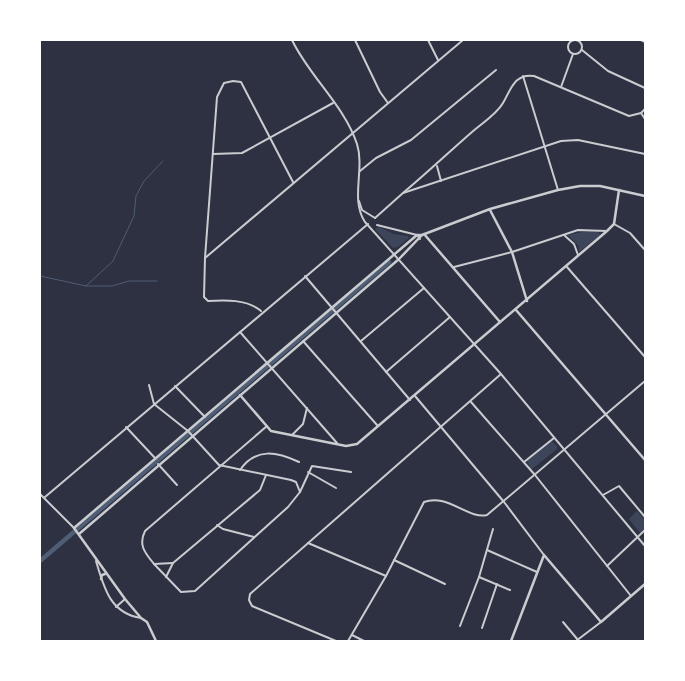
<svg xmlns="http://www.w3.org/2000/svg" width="685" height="681" font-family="Karla,sans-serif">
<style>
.green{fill:#3c4559}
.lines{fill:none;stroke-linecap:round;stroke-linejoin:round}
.stream{stroke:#4f5d75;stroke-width:1}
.canal{stroke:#4f5d75;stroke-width:4.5}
.minor{stroke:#caccd0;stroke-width:2}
.tertiary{stroke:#caccd0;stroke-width:2.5}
</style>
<rect width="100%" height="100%" fill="#2d3142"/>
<!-- green -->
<g class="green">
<path d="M379,227l15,7 14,2 1,2 -11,9 -5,1 -18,-19z"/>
<path d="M587,231h11l2,4 -21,17 -1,-7 -10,-10z"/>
<path d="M550,440l7,6v3l-26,21 -4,-10z"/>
<path d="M637,511l8,9v8l-5,5 -11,-14z"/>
</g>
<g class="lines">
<!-- stream -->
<g class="stream">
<path d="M40,276l46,10h26l17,-5h28"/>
<path d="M86,286l27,-25 21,-45 2,-20 8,-15 19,-20"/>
</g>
<!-- canal -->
<path class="canal" d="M40,561l349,-299"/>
<!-- minor -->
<g class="minor">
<circle cx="575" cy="47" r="7"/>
<path d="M292,40c17,36 52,65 65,104 8,25 -7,56 8,78l136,152 144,172"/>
<path d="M355,40l25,52 8,11"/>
<path d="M428,40l10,20"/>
<path d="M641,40l4,2"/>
<path d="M582,50l26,21 37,17"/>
<path d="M523,76l35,114"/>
<path d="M561,87l12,-33"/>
<path d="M641,113l4,6"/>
<path d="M213,154l29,-1 91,-50"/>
<path d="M437,166l4,15"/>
<path d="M360,171l16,-13 35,-18 85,-70"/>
<path d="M403,193c24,-20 46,-41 69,-61 10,-9 24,-17 31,-29 8,-14 12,-30 31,-27l95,40 12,-3 4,-4"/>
<path d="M359,201l3,9 13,8"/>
<path d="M375,218l28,-25 158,-52 17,-1 67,14"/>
<path d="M614,224l16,9 15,17"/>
<path d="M377,225l40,10 3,4"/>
<path d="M564,235l10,9 4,11"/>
<path d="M205,258l258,-218"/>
<path d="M454,267l58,-15 66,-22 29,1"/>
<path d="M567,267l78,90"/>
<path d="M305,276l105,124"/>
<path d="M261,311c-14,-12 -36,-11 -53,-10l-4,-4 1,-39 12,-161 7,-14 9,-2 8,1 52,100"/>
<path d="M240,332l97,111"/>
<path d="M303,341l74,84"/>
<path d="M361,341l63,-53"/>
<path d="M386,372l64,-55"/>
<path d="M149,385l5,19 34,27 31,34 72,15 5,2 4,10"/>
<path d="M175,386l30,31"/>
<path d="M415,396l89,106 40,53"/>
<path d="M471,402l64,73 96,121"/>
<path d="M126,427l29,31"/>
<path d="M292,435l11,-11 4,-16"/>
<path d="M524,462l30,-24"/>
<path d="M158,464l19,21"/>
<path d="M240,470c16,-23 37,-18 59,-8"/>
<path d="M308,472l28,16"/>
<path d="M40,494l34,34"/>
<path d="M603,495l16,-9 26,31"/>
<path d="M45,497l323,-273"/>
<path d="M217,525l6,4 31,8"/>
<path d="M308,543l78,33"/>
<path d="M487,550l50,22"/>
<path d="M394,560l51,24"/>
<path d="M96,561c8,27 14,52 45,57"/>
<path d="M173,563l-19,1c-9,-11 -16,-19 -9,-33l122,-105"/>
<path d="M154,564l27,28 14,-1 93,-84 12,-15 12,-26 39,6"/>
<path d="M607,566l38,-36"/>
<path d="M166,577l7,-14 87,-73 6,-15"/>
<path d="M479,577l31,13"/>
<path d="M116,607l9,-8"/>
<path d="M563,622l15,18"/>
<path d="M460,626l19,-49 14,-48"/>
<path d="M482,628l15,-44"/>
<path d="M352,635l12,6"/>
<path d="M336,641l-84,-35 -3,-6 1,-6 251,-220"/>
<path d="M348,641l38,-65 38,-74c23,-9 45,18 63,13l158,-134"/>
<path d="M576,641l25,-19"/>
</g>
<!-- tertiary -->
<g class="tertiary">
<path d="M490,210l22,42 15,49"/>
<path d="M424,234l76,88"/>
<path d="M516,310l129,150"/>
<path d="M240,395l31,36 75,15 11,-2 250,-213 7,-7 5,-34"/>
<path d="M79,534l320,-275 23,-24"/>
<path d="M101,579l1,-4 3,-1"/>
<path d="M156,641l-9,-19 -6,-4 -16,-19 -51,-71 343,-293h5l68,-26 68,-19 22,-4h20l45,10"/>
<path d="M511,641l33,-86 57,67 44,-38"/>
</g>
</g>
<!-- border -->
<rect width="685" height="681" fill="none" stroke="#ffffff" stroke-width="82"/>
</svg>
